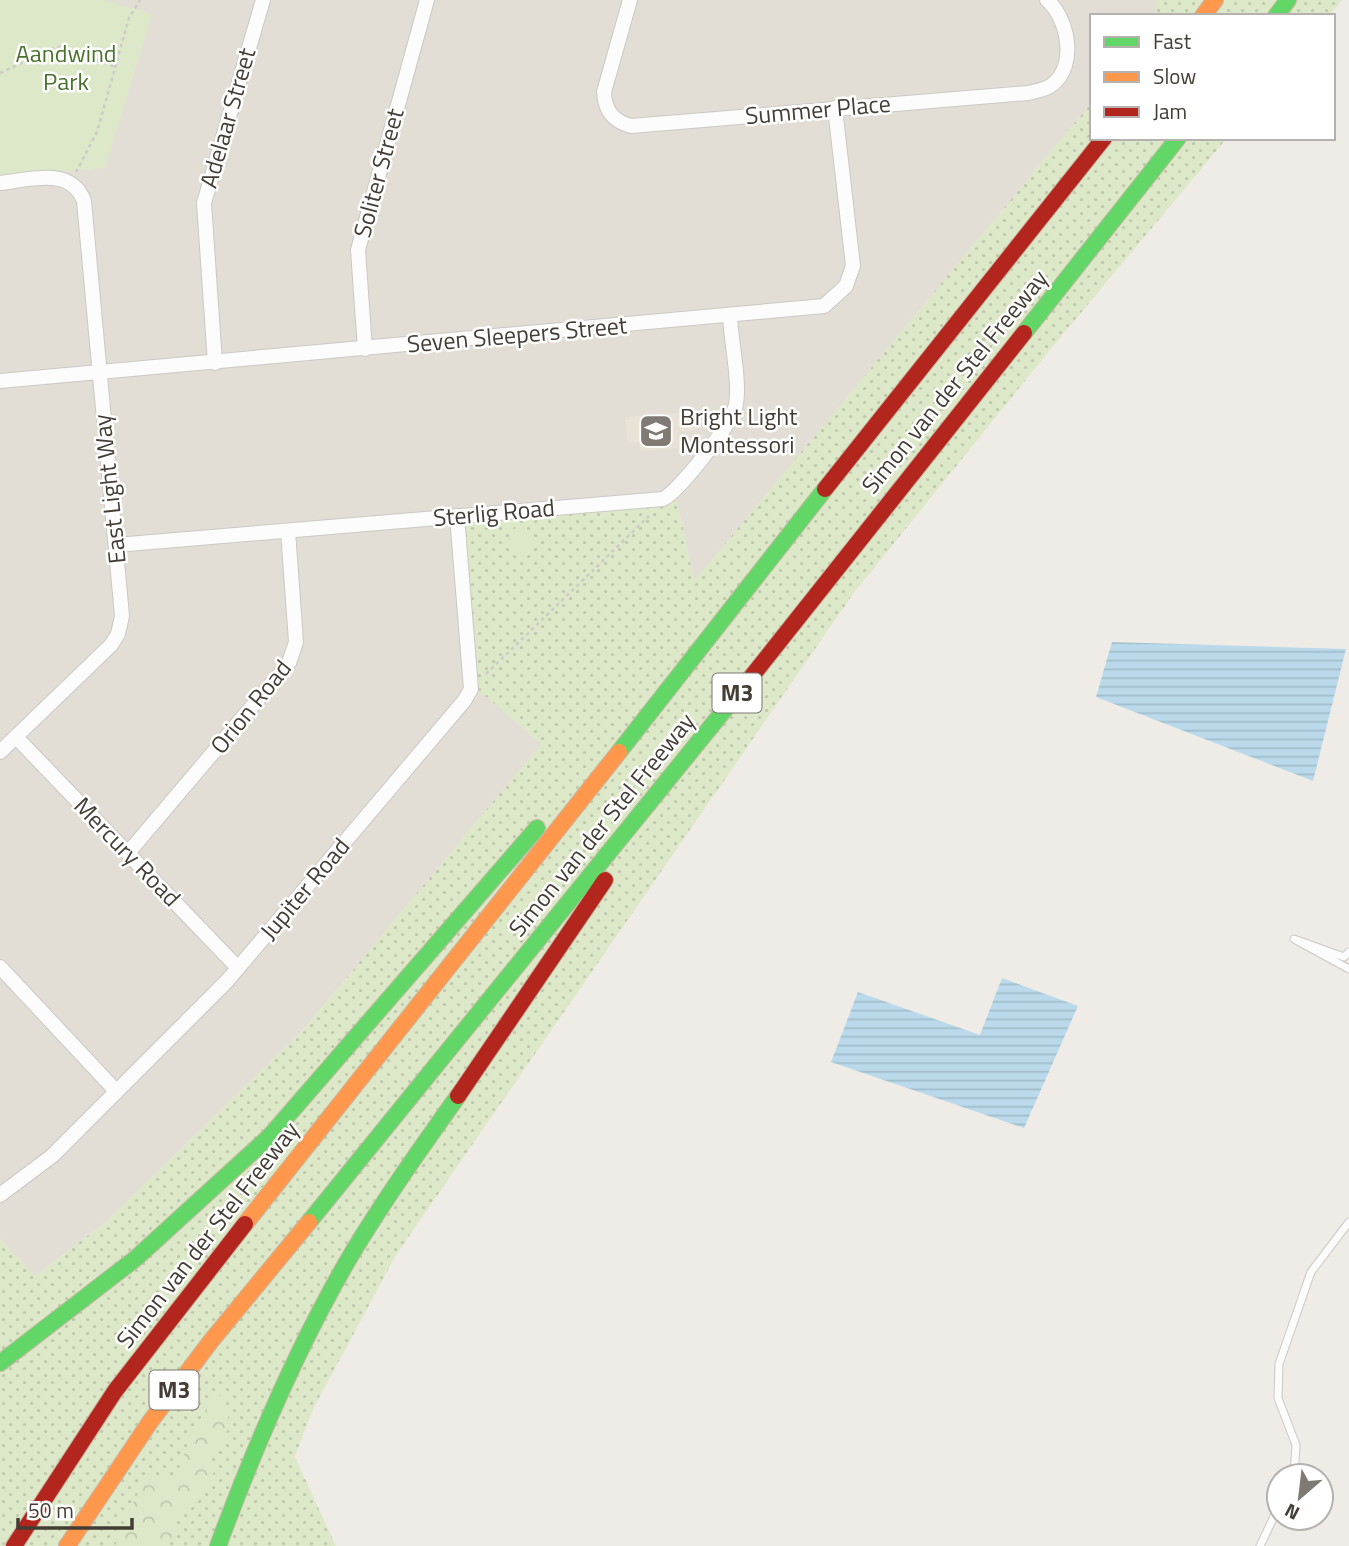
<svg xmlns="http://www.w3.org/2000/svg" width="1349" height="1546" font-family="'Titillium Web',sans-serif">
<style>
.residential{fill:#e3ded5}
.education{fill:#e9e3d7}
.grass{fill:url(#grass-dots)}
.forest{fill:url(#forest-crowns)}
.green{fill:#dde8c9}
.water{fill:url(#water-rules)}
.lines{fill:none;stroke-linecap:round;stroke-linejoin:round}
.lane-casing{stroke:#cbc8c4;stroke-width:9}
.street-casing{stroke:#cbc8c4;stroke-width:16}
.fast-casing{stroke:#c6b8a4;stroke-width:18}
.slow-casing{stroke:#c6b8a4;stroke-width:18}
.jam-casing{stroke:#c6b8a4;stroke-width:18}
.path{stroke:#cdcac7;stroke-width:2.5;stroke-dasharray:3.5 3.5;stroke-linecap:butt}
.lane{stroke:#fdfcfc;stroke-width:7}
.street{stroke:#fdfcfc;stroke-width:14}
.fast{stroke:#63d668;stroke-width:16}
.slow{stroke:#ff974d;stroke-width:16}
.jam{stroke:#b3261e;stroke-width:16}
.labels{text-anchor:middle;stroke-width:5;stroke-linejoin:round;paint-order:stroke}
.shield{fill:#fff;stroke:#7c7772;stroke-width:2}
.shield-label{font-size:23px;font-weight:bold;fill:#443d35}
.park-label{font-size:24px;fill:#49722b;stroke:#fff}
.street-label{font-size:24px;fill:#443d35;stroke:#fff}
.poi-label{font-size:24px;fill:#443d35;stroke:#fff;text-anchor:start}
</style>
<defs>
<pattern id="grass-dots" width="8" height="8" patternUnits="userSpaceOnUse" patternTransform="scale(1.75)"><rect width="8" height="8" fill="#dde8c9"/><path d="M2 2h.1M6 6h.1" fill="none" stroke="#bfc8ad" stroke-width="1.8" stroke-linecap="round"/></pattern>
<pattern id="forest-crowns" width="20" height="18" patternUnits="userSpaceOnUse" patternTransform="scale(1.75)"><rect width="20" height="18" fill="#dde8c9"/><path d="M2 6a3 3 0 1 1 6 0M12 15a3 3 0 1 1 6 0" fill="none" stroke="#bfc8ad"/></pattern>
<pattern id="water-rules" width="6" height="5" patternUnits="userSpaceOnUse" patternTransform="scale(1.75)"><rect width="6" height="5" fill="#badaeb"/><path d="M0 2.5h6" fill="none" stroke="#a1bcca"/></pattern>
</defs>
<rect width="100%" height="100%" fill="#efece8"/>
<!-- residential -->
<path class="residential" d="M0,0h1156v16h-64v86l-398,480 -17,-80 -189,196 54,46 -239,286 -196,191 -72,55 -35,-37z"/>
<!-- education -->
<path class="education" d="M694,412l1,18 -18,2 1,16 -38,3 -1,-9 -11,1 -3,-26z"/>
<!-- grass -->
<g class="grass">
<path d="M1156,0h186l-13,16h-173z"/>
<path d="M1092,102v36h135l-173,207 -201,249 -457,661 -84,156 -17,46 41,89h-336v-307l35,37 72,-55 196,-191 238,-286 -53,-46 -17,-9 -14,-173 213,-20 7,6 17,79z"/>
</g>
<!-- forest -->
<path class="forest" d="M222,1395c12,27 6,46 -14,65l6,10 -2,14 -17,21 -14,2 -12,39h-54c9,-23 17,-47 32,-66l30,-6 13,-37 22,-38z"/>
<!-- green -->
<g class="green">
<path d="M0,0h103l49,14 -47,154 -105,9z"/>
<path d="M515,528l9,7 11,2 3,9 -13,6 -9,-2 -7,-16z"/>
</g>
<!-- water -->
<g class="water">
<path d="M1112,642l234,7 -33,132 -217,-84z"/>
<path d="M1002,978l76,28 -54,122 -193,-66 27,-70 122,43z"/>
</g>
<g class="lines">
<!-- lane casing -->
<g class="lane-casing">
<g id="lane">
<path d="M1349,952l-5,5 -50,-18 55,30"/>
<path d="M1294,1476l2,-31 -18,-47 1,-34 32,-92 38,-50"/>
<path d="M1260,1546l19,-40"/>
</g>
</g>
<!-- street casing -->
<g class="street-casing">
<g id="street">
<path d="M630,0l-26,92c1,19 9,29 27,34l397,-33c8,-2 18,-3 25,-9 24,-20 15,-66 -6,-84"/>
<path d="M0,183c30,-3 71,-17 84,18l38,415 -4,18 -7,11 -111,107"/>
<path d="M365,349l-7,-99 69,-250"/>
<path d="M215,363l-11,-160 59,-203"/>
<path d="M0,381l824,-75 22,-20 7,-20 -18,-158"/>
<path d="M116,545l547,-46c15,-7 71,-77 73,-95 4,-24 -5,-62 -6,-88"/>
<path d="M16,737l222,231"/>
<path d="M128,853l161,-190 7,-21 -8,-111"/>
<path d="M0,967l116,124"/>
<path d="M0,1195l52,-39 175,-175 237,-280 7,-12 -14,-173"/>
</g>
</g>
<!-- fast casing -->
<g class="fast-casing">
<g id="fast">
<path d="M1276,16l12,-16"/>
<path d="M1024,333l154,-195"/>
<path d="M619,752l206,-263"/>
<path d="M309,1222l443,-546"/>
<path d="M0,1363l135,-104 135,-123 267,-308"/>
<path d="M218,1546c37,-100 79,-199 133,-291 33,-55 70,-107 107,-159"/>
</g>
</g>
<!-- slow casing -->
<g class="slow-casing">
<g id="slow">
<path d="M1203,16l12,-16"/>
<path d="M245,1224l374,-472"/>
<path d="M67,1546l83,-124 61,-81 98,-119"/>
</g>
</g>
<!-- jam casing -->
<g class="jam-casing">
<g id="jam">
<path d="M825,489l279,-351"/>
<path d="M752,676l272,-343"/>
<path d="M458,1096l147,-216"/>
<path d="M14,1546l101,-155 130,-167"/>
</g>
</g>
<!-- path -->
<g class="path">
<path d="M0,73l56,-26h7l53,20"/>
<path d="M76,172l21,-40 32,-114 11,-18"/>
<path d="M486,674l163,-158"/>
</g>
<!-- lane -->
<use href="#lane" class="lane"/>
<!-- street -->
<use href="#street" class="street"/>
<!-- fast -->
<use href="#fast" class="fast"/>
<!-- slow -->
<use href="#slow" class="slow"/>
<!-- jam -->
<use href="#jam" class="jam"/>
</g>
<!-- icons -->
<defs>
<g id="school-square" transform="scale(1.75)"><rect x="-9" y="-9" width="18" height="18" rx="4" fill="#807a74" stroke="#fff"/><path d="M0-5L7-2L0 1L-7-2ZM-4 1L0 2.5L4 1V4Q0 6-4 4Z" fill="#fff"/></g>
</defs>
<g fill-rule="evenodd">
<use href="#school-square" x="656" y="431"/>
</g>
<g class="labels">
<!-- shield labels -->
<g class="shield">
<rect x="712.5" y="673.5" width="49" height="39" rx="5"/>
<rect x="149.5" y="1370.5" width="49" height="39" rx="5"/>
</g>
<g class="shield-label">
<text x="737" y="701">M3</text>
<text x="174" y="1398">M3</text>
</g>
<!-- park labels -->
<g class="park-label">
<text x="66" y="62">Aandwind<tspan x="66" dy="28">Park</tspan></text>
</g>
<!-- street labels -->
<g class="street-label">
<text transform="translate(818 110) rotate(-5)" y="8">Summer Place</text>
<text transform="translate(228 118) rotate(-74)" y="8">Adelaar Street</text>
<text transform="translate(379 173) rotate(-75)" y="8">Soliter Street</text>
<text transform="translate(517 335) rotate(-5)" y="8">Seven Sleepers Street</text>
<text transform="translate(955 382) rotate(-51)" y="8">Simon van der Stel Freeway</text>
<text transform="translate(110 489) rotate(-96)" y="8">East Light Way</text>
<text transform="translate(494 513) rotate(-5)" y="8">Sterlig Road</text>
<text transform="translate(251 707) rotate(-51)" y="8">Orion Road</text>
<text transform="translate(602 825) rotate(-51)" y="8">Simon van der Stel Freeway</text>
<text transform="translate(127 852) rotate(46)" y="8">Mercury Road</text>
<text transform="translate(305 889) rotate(-50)" y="8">Jupiter Road</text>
<text transform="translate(208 1235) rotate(-52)" y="8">Simon van der Stel Freeway</text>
</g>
<!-- poi labels -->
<g class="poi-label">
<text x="680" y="425">Bright Light<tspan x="680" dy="28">Montessori</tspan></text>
</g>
</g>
<!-- legend -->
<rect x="1090" y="14" width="245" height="126" fill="#ffffff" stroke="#b4b1ae" stroke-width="2"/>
<rect x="1104" y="37" width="35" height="10" fill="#63d668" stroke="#b4b1ae" stroke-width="2"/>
<text x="1153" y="49" font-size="21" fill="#443d35">Fast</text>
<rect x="1104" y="72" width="35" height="10" fill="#ff974d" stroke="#b4b1ae" stroke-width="2"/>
<text x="1153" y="84" font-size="21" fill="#443d35">Slow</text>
<rect x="1104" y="107" width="35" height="10" fill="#b3261e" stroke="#b4b1ae" stroke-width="2"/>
<text x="1153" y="119" font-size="21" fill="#443d35">Jam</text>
<!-- north arrow -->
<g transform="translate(1300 1497) rotate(208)"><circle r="33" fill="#ffffff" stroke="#b4b1ae" stroke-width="2"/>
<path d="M0-5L12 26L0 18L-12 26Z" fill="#807a74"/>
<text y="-10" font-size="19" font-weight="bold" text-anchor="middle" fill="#443d35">N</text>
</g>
<!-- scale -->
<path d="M18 1518v10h114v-10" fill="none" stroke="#443d35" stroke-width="3.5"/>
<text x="28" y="1518" font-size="21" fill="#443d35" stroke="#ffffff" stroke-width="5" paint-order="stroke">50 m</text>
</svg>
